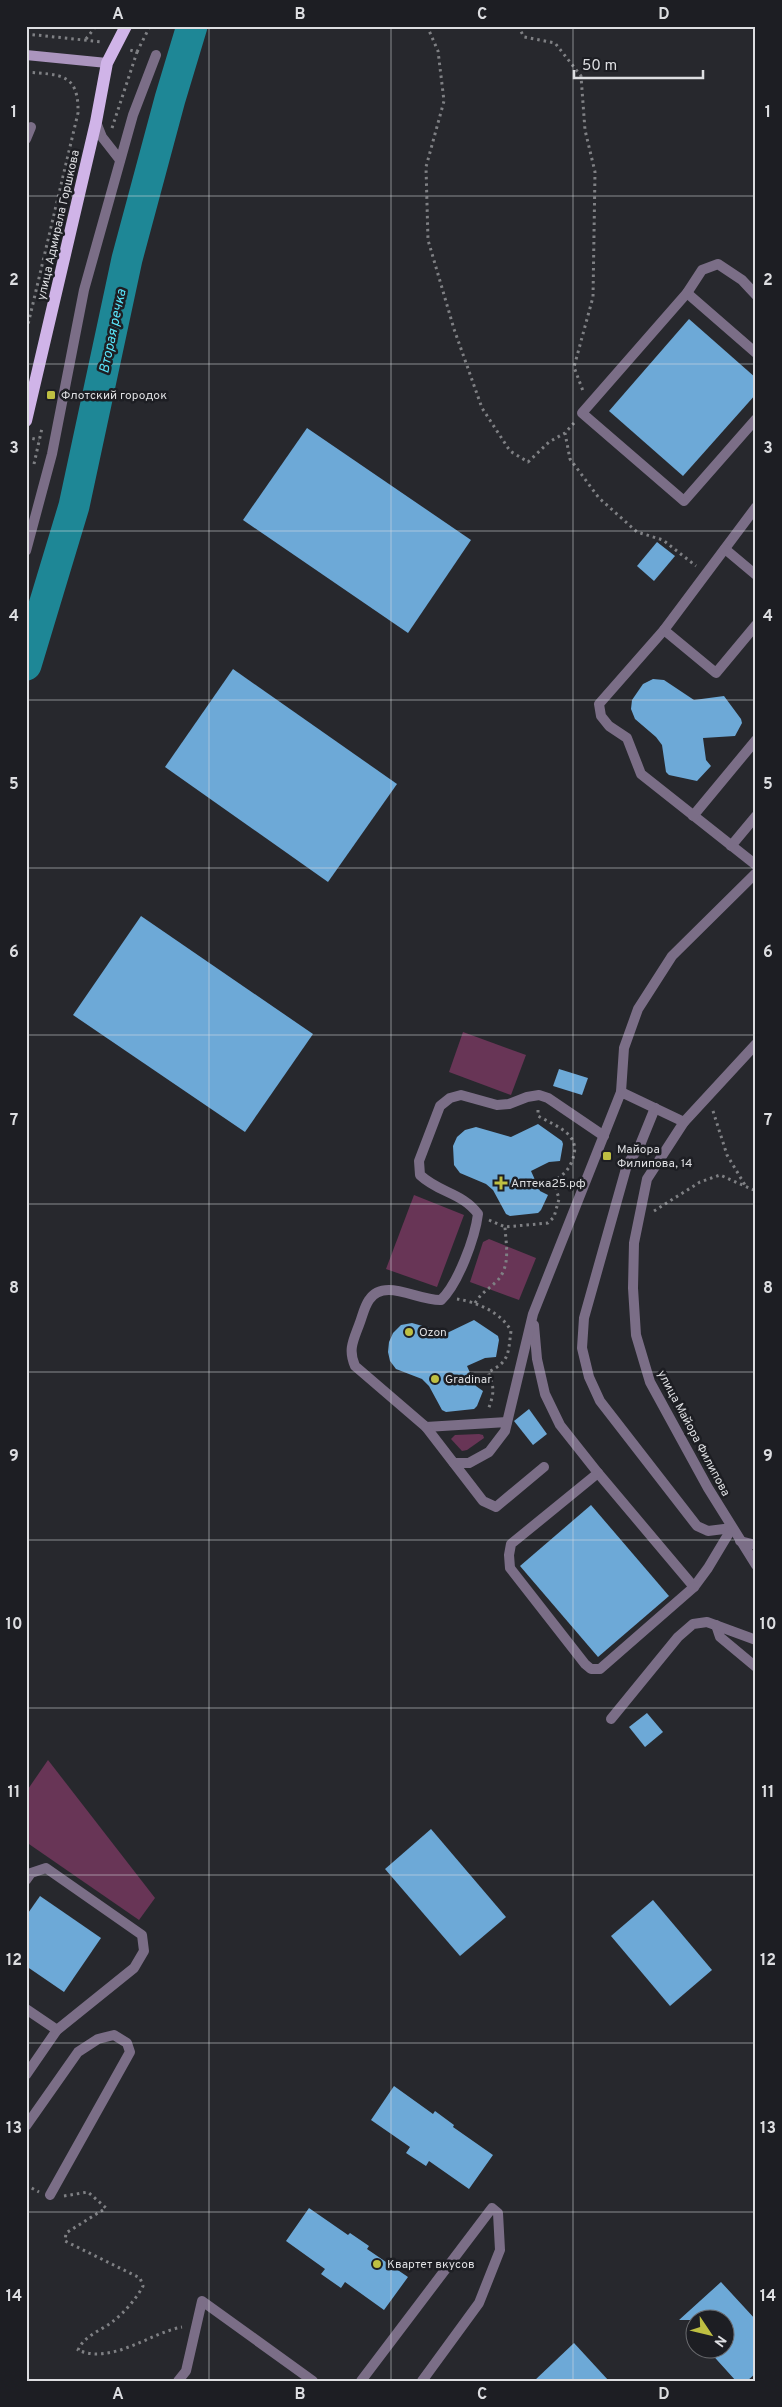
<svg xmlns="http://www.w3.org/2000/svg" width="782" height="2407" font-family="Overpass,sans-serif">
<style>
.green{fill:#683556}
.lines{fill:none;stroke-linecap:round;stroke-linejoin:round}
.river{stroke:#1e8796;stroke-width:31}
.building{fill:#6da9d7}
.path{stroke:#7f8084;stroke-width:3;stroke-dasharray:2.5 4;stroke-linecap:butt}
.service{stroke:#7b6e87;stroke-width:10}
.minor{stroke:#7b6e87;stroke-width:10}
.secondary{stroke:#ab95be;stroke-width:10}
.primary{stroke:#d0b4e8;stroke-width:12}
.grid{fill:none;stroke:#dddee1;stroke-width:1;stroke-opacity:0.55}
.poi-dot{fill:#bebf42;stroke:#1d1e23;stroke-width:2}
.labels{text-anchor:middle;stroke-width:5;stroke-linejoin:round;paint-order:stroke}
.street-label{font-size:12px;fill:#dddee1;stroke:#1d1e23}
.poi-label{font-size:12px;fill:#dddee1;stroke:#1d1e23;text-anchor:start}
.water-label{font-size:14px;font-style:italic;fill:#59e4f9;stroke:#1d1e23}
.neatline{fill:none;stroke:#dddee1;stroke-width:2}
.grid-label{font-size:16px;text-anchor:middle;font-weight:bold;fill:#dddee1}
</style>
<rect width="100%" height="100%" fill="#27282d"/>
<!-- green -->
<g class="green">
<path d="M463,1032l63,23 -15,40 -62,-23z"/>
<path d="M414,1195l50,20 -27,72 -51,-18z"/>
<path d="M489,1239l47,19 -17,42 -49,-18 13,-40z"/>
<path d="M479,1434l4,1 1,3 -17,12 -5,1 -11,-12 4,-4z"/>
<path d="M48,1760l107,138 -16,22 -113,-78v-50z"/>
</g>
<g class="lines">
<!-- river -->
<path class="river" d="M26,665l48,-159 53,-247 43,-160 22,-73"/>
</g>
<!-- building -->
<g class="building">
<path d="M689,319l67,59v16l-73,82 -74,-65z"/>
<path d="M307,428l164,112 -63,93 -165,-113z"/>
<path d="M657,542l18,14 -21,25 -17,-15z"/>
<path d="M233,669l164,115 -69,98 -163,-115z"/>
<path d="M653,679l11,1 30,20 30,-4 17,23 1,4 -7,13 -32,2 3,22 5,6 -14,15 -28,-6 -3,-3 -4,-27 -6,-8 -21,-18 -4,-10 1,-9 11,-16z"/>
<path d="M141,916l172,118 -68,98 -172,-117z"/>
<path d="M559,1069l29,9 -6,17 -29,-9z"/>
<path d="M538,1124l24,17 1,3 -3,17 -11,1 -18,9 9,20 8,4 -7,15 -3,3 -28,3 -4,-2 -13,-24 -7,-6 -26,-11 -6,-8 -1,-19 4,-9 8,-7 11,-3 35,10z"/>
<path d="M474,1320l24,16 1,4 -3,17 -11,1 -18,8 9,20 7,5 -6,15 -3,3 -28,3 -4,-2 -13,-24 -7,-7 -26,-10 -6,-8 -2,-9 1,-10 4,-9 8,-8 11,-2 35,10z"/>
<path d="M529,1409l18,25 -14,11 -19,-24z"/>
<path d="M591,1505l78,91 -71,61 -78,-91z"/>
<path d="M647,1713l16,19 -18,15 -16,-20z"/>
<path d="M431,1829l75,88 -46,39 -75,-87z"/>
<path d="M40,1896l61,42 -37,54 -38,-26v-50z"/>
<path d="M653,1900l59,70 -42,36 -59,-70z"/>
<path d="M394,2086l39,28 2,-3 19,14 -1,2 40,28 -24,34 -40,-28 -3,5 -20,-13 4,-6 -39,-27z"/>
<path d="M309,2208l39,27 2,-2 19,13 -2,3 41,28 -24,33 -39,-28 -4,6 -20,-14 4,-5 -39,-28z"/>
<path d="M721,2282l35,38v53l-9,8h-11l-28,-31h16v-30h-45z"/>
<path d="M574,2343l35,38h-75z"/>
</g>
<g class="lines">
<!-- path -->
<g class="path">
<path d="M427,26l11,25 6,50 -18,66 2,73 26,89 28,79 28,43 18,11 21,-20 16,-9"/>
<path d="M518,26l6,11 31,6 26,33 4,54 10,42 -2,125 -19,70 9,24"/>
<path d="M26,34l77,8"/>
<path d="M86,39l10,-13"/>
<path d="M137,52l13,-26"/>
<path d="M26,72c33,3 53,0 52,41l-52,220"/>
<path d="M112,128l25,-76 -7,-2"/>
<path d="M574,423l-9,10 5,26 29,39 38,34 26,8 33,26"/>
<path d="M26,437l13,3"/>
<path d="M34,464l8,-36"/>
<path d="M713,1111l14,44 18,30"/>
<path d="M654,1211l46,-29 20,-7 36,16"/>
<path d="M489,1220l16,7 43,-4 6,-6 5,-18 -5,-18c9,-6 14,-10 18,-20 11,-26 -14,-34 -34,-45v-8"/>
<path d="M457,1299c20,3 45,14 54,32 -3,22 -1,31 -23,41 7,16 6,22 0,38"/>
<path d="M475,1303c6,-10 14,-14 22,-22 14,-15 9,-36 8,-54"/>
<path d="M26,2185l13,7"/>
<path d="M64,2196l24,-4 18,16 -40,25 -1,8 75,37 3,8c-6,12 -20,28 -31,36 -12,9 -28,14 -34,28 33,15 72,-17 104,-23"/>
</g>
<!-- service -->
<g class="service">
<path d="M96,122l6,15 18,23"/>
<path d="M26,139l5,-12"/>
<path d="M687,293l69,60"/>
<path d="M756,295l-14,-15 -24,-16 -16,6 -15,23 -105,120 102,88 72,-82"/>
<path d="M756,507l-92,123 -65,74 2,12 8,10 18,12 14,36 115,91"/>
<path d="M725,549l31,26"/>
<path d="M26,551l26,-97 32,-164 49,-175 23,-60"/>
<path d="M664,630l52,43 40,-48"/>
<path d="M693,816l63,-76"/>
<path d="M731,846l25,-30"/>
<path d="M621,1092l3,-44 14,-39 34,-53 84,-83"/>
<path d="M655,1108l-15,37 -13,20 -43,153 -2,30 7,29 11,24 97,125 11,5 24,-3"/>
<path d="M534,1325l3,34 8,35 15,31 38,48 96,114 14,-19 24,-40"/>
<path d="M507,1422l-81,5 -71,-61c-7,-16 -2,-25 4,-41 3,-7 5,-18 10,-25 15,-23 49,1 72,0 17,-16 34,-62 37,-86 -15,-21 -39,-21 -58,-39l-1,-14 21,-55 10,-8 11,-3 36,10 12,-1 18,-7 12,-2 9,3 56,38"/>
<path d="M426,1427l57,74 13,6 48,-40"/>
<path d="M454,1463h15l20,-11 16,-21 28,-117 88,-222 63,30"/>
<path d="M598,1473l-87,71 -2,11 1,13 75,96 6,5h9l94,-82"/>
<path d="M740,1541l16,4"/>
<path d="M716,1625l4,12 36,30"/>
<path d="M611,1719l67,-82 15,-13 14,-2 49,18"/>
<path d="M26,1880l5,-7 15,-5 96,67 2,16 -10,17 -77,62 -31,45"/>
<path d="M26,2009l31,21"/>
<path d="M26,2126l52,-74 20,-13 16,-4 13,8 3,9 -80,143"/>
<path d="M178,2381l8,-10 16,-70 111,80"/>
<path d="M361,2381l131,-173 6,5 2,37 -21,53 -57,78"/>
</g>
<!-- minor -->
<path class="minor" d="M756,1044l-72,78 -37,57 -13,64 -1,45 3,47 14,47 58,106 48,77"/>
<!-- secondary -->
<path class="secondary" d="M26,55l81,8"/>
<!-- primary -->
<path class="primary" d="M26,421l70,-299 11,-59 19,-37"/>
</g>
<!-- grid -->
<path class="grid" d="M209,26v2355M391,26v2355M573,26v2355M26,196h730M26,364h730M26,531h730M26,700h730M26,868h730M26,1035h730M26,1204h730M26,1372h730M26,1540h730M26,1708h730M26,1875h730M26,2043h730M26,2212h730"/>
<!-- markers -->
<g class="poi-dot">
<rect x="46" y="390" width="10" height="10" rx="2.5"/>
<rect x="602" y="1151" width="10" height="10" rx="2.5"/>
<path d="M498.5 1175.5h5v5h5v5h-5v5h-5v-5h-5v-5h5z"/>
<circle cx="409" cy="1332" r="5"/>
<circle cx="435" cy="1379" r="5"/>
<circle cx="377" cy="2264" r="5"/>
</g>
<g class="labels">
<!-- street labels -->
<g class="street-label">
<text transform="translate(58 225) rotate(-77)" y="4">улица Адмирала Горшкова</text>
<text transform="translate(694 1433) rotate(62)" y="4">улица Майора Филипова</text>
</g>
<!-- poi labels -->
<g class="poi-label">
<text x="61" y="399">Флотский городок</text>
<text x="617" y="1153">Майора<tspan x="617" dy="14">Филипова, 14</tspan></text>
<text x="511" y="1187">Аптека25.рф</text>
<text x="419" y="1336">Ozon</text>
<text x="445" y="1383">Gradinar</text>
<text x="387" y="2268">Квартет вкусов</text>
</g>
<!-- water labels -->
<g class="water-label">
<text transform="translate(112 331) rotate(-78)" y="5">Вторая речка</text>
</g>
</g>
<!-- border -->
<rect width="782" height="2407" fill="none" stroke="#1d1e23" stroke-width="55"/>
<!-- north arrow -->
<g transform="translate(710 2334) rotate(125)"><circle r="24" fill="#1d1e23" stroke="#6a6b6f"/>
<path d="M0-4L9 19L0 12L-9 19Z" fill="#bebf42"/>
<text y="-8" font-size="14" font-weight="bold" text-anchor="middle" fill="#dddee1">N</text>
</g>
<!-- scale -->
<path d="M574 70v8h129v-8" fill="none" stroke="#dddee1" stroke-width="2.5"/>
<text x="582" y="70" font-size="15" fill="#dddee1" stroke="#1d1e23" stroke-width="4" paint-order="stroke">50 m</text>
<rect x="28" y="28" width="726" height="2352" class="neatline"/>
<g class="grid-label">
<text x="118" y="19">A</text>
<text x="300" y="19">B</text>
<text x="482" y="19">C</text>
<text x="664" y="19">D</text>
<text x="14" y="117">1</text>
<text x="768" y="117">1</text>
<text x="14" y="285">2</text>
<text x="768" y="285">2</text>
<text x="14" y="453">3</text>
<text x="768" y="453">3</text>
<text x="14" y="621">4</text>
<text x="768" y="621">4</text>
<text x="14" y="789">5</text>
<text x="768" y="789">5</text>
<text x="14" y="957">6</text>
<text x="768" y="957">6</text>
<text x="14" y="1125">7</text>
<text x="768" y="1125">7</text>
<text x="14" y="1293">8</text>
<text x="768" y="1293">8</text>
<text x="14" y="1461">9</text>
<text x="768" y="1461">9</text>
<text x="14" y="1629">10</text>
<text x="768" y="1629">10</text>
<text x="14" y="1797">11</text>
<text x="768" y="1797">11</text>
<text x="14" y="1965">12</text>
<text x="768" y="1965">12</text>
<text x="14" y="2133">13</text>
<text x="768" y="2133">13</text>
<text x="14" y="2301">14</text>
<text x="768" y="2301">14</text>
<text x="118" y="2399">A</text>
<text x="300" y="2399">B</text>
<text x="482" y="2399">C</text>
<text x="664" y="2399">D</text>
</g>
</svg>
